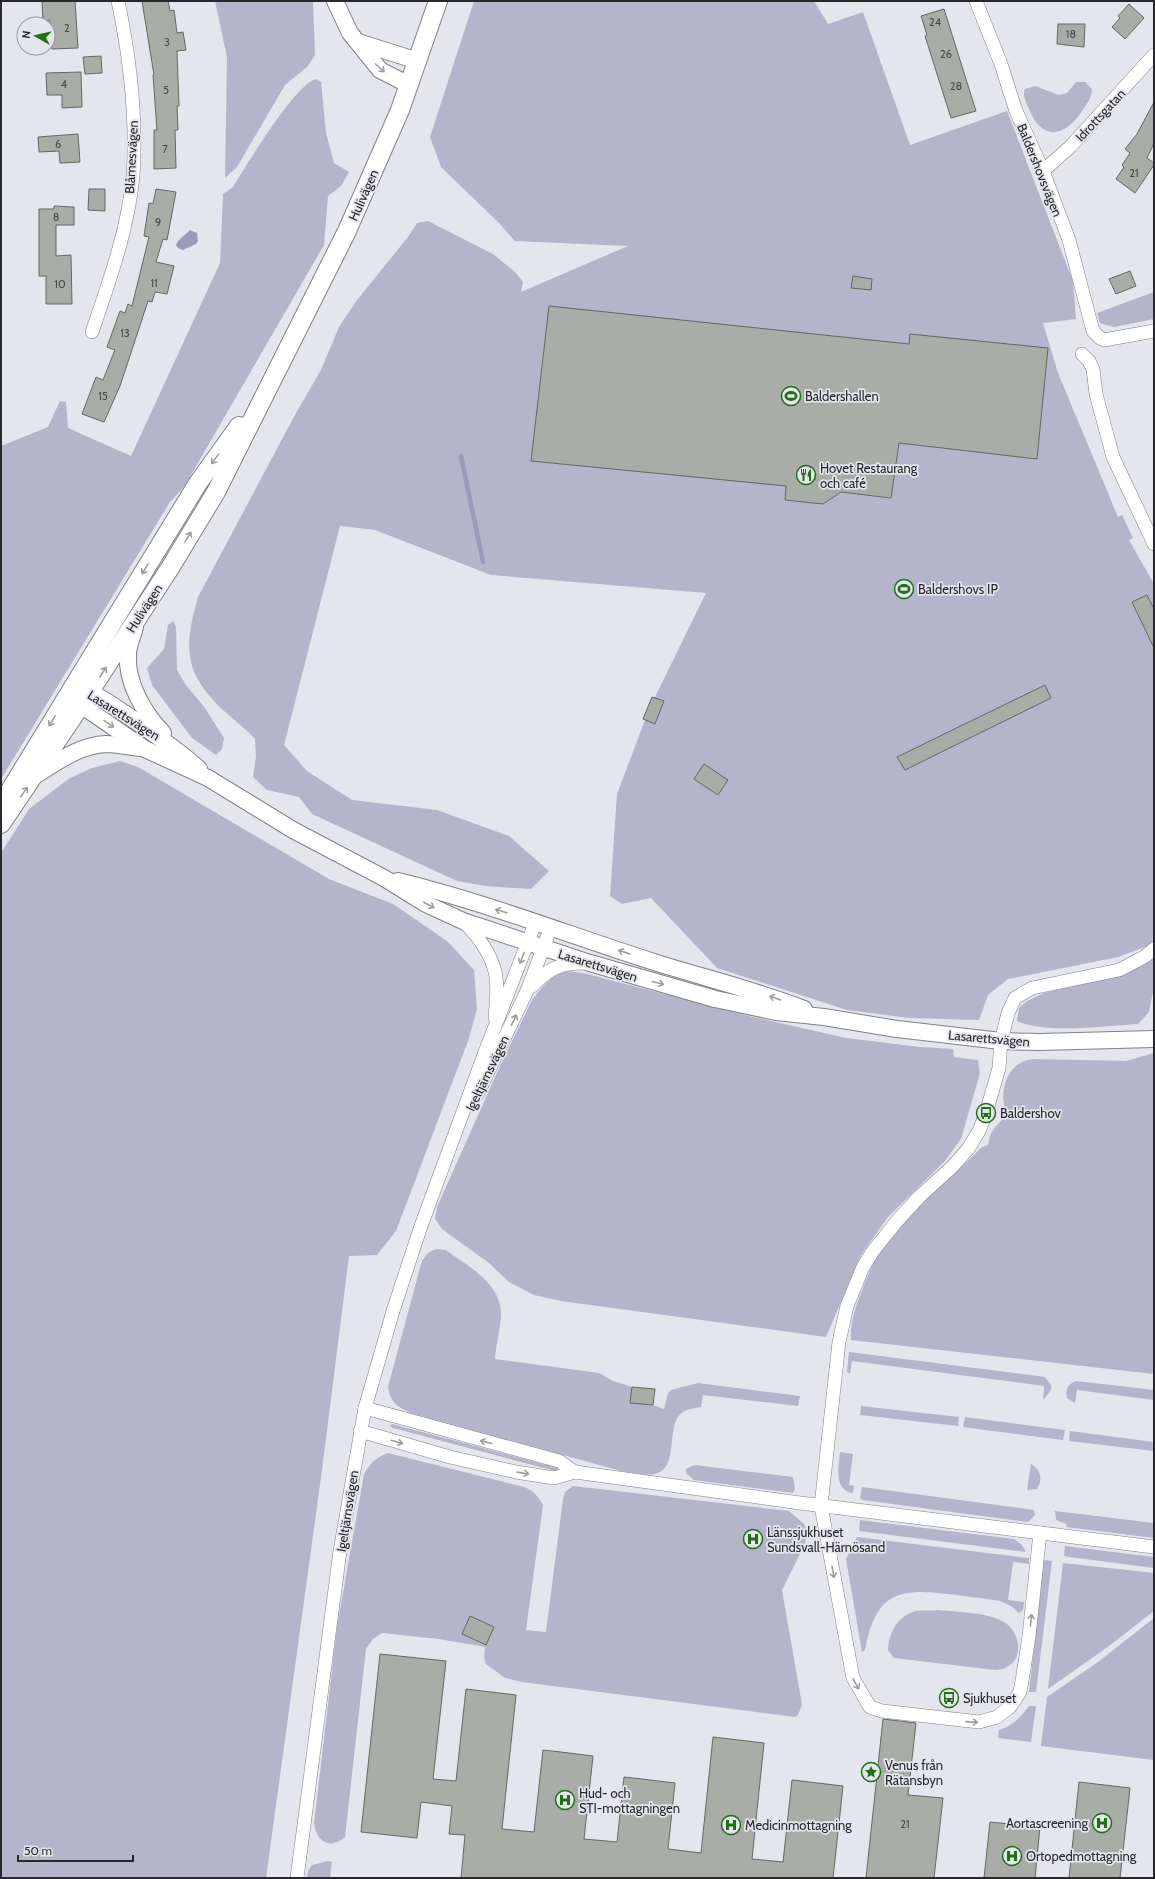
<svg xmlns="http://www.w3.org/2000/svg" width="1155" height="1879" font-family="Cabin,sans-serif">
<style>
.green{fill:#b4b5ca}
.water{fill:#9a9ab9}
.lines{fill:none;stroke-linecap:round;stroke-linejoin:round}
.stream{stroke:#9a9ab9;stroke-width:4.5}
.building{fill:#a8ada7;stroke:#636862}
.minor-casing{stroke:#818189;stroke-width:14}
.tertiary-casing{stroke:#818189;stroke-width:18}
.secondary-casing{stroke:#818189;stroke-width:20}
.minor{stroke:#fff;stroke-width:13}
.tertiary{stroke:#fff;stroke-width:16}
.secondary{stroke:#fff;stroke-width:18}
.oneway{stroke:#9e9ea0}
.labels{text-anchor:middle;stroke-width:3.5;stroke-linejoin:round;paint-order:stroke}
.number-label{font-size:11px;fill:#48494b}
.street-label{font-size:13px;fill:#28282c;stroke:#e4e5ed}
.poi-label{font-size:13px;fill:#28282c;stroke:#e4e5ed;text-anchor:start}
</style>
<rect width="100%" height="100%" fill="#e4e5ed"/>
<!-- green -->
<g class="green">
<path d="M215,1h98l2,54 -8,12 -22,18 -48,82 -12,11 2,-121z"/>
<path d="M474,1h340l14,23 35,-12 47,133 97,-34 66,170 3,38 -33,4 15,50 60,144 4,-2 11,23 -4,2 25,44v357l-4,4 -32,12 -110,22 -20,16 -9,25 -70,-2 -62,-8 -130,-42 -66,-70 -29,6 -12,-8 7,-102 28,-74 -2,-1 9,-22h3l51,-104 -215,-18 -116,-45 -35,-4 -56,219 23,26 45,29 85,10 72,26 40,35 -18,18 -46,-3 -28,-5 -145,-67 -13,-17 -32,-7 -14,-13 3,-20 -1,-18c-10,-11 -21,-19 -32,-29 -40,-38 -39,-63 -25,-113l98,-184 25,-43 18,-43 18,-27 51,-63 9,-14 11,-2 65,33 22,18 8,10 -2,10 107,-46 -113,-5 -16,-18 -58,-56 -11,-30z"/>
<path d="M316,79l5,3 5,51 8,30 15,9 -8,14 -13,10 -4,49 -140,242 -14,15 -169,277v-333l47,-19 12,-26 6,1 2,26 63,28 89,-193 3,-69 10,-7c13,-21 62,-103 83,-108z"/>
<path d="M1076,82h9l7,7c0,9 -5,14 -10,22 -17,26 -40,31 -53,-2 -3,-7 -7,-13 -4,-20l10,-3 24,9 8,-2z"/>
<path d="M1154,292v27l-40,8 -14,-4 -3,-10z"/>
<path d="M173,621l3,6 1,43 9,15 19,23 19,30 -2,11 -6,6 -24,-17 -40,-53 -5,-17 17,-19 4,-24z"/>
<path d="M120,761l18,6 191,112 64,25 54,37 27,29 3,39 -9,32 -72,190 -19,24 -28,1 -27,214 -56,408h-265v-1025l28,-44 41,-31 22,-10z"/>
<path d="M1154,959v28l-5,25 -11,12c-33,2 -92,10 -121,-3l2,-13 8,-7 17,-8 78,-18z"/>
<path d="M569,971l18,3 166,43 93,21 74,9 33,2 1,8 24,3 2,13 -19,66 -16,22 -57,56 -27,38 -35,82 -265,-36 -27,-6 -25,-13 -20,-19 -47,-34 -7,-10 2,-12 63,-141 32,-66 11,-14 12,-11z"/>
<path d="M1154,1053v321l-303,-34c-1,-18 4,-31 10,-47 6,-15 11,-31 21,-44 28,-39 67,-68 100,-102l6,-2c1,-5 2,-11 5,-15 3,-5 9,-8 11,-14 2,-6 -1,-13 -1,-19 1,-20 10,-36 31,-38l92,2z"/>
<path d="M438,1249l8,1c21,16 54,32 55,63 0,15 -5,31 -6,46l104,14 14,8 19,6 -1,16 22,2 11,4 4,-16 3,-3 27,-7 102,13 -2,10 -95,-11 -2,12c-6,1 -13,2 -18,5 -19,13 -2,55 -28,62 -7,2 -26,-2 -34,-3l-210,-58c-14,-7 -20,-9 -23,-26l33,-123c4,-9 7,-13 17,-15z"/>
<path d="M849,1352l196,25 6,8v5l-8,10 1,-14 -192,-25 -2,13 -3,-2z"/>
<path d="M1076,1381l78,9v10l-77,-10 -2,13 -8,-5c-2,-9 1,-14 9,-17z"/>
<path d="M861,1406l98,11 -1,9 -98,-11z"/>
<path d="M965,1417l100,13 -2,10 -100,-13z"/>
<path d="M392,1424l166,44 1,4 -166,-44 -3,-2z"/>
<path d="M1070,1431l84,11v9l-85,-10z"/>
<path d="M840,1452l13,2 -4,31 5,1 -1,7c-20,-3 -14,-27 -13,-41z"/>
<path d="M388,1453l136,34c10,4 14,9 19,18l-17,125 20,2 17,-133 2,-7 8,-6 216,25 15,13 3,7 -2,13 -23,46 20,115 -4,10 -3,2 -273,-35 -17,-4 -19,-14 -2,-6 1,-11 -46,-8 -57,-6 -9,6 -7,10 -21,188c-15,13 -28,5 -31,-13l23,-197 27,-153c6,-11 13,-17 24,-21z"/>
<path d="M1031,1464c10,6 12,15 6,25l-10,1z"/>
<path d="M694,1465l99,12 2,12 -2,4 -99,-13 -8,-7v-4z"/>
<path d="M862,1487l172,23 1,5 -7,7 -166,-22 -2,-3z"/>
<path d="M1055,1511l99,12v15l-88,-11 1,-3 -11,-4z"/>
<path d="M860,1520l154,19 8,6 4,7 -167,-21z"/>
<path d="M857,1537l172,21v6l-16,-2 -5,38 16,2 -1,8 -4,3 -8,-7 -11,-5c-18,-3 -35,-5 -53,-7 -52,-7 -72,2 -82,56l-3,2 -16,-93z"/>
<path d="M1065,1546l89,11v11l-85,-11 -5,-1z"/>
<path d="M1044,1560l8,1 -16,131h-7z"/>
<path d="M1063,1563l91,10v38l-45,35 -61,43z"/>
<path d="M938,1610c20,2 44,2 62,10 24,10 26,49 -5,50l-101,-12 -6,-8c1,-17 9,-34 28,-39 7,-1 15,0 22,-1z"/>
<path d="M1154,1618v142l-113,-14 6,-49 51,-35z"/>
<path d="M1029,1706h7l-5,36 -33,-4 1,-8c14,-4 22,-13 30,-24z"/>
<path d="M328,1861l4,1 -2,16h-23l1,-7 4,-6z"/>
</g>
<!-- water -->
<path class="water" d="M190,230l7,3 1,8 -2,3 -13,6 -5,-2 -2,-3 2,-4z"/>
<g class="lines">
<!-- stream -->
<path class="stream" d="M461,456l22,106"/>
</g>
<!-- building -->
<g class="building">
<path d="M42,1h33l3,47 -26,1 -2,-29 -7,1z"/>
<path d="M142,1h26l2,10 4,-1 3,23 6,-1 3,18 -9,1 2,55h-2l1,24h-3l1,38 -22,1v-39h3l-4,-55h1z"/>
<path d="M1129,4l15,14 -19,21 -13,-12 8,-9 -2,-2z"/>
<path d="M944,9l32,102 -25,7 -26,-82 2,-1 -6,-19z"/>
<path d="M1058,24h27l-1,23 -27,-3z"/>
<path d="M101,56l1,17 -17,1 -2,-17z"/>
<path d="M81,72l1,35 -20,1v-13h-15l-1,-22z"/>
<path d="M1154,102v41l-7,15 7,5v2l-19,28 -19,-14 8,-12 -2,-2 8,-12 -5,-4 12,-15z"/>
<path d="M78,134l2,28 -20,1 -1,-12 -20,1 -1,-15z"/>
<path d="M89,189h16v22l-17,-1z"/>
<path d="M156,189l20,3 -9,48 -4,-1 -7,23 18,4 -7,28 -12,-2 -3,10 -4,-1 -28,85 -16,36 -22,-8 14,-37 7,3 12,-30 -8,-3 13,-36 5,2 3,-9 4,2 17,-69 -5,-1 5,-33 4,1z"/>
<path d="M54,206l20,1v18h-18v31l15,-1 1,49h-26v-28h-7v-67h15z"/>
<path d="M1130,271l6,15 -20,8 -7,-15z"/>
<path d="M853,276l19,3 -1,11 -20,-2z"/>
<path d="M549,306l360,38 1,-10 138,14 -11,111 -138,-16 -8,55 -50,-6 -18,12 -38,-4 1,-14 -255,-25z"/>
<path d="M1147,595l7,14v39l-22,-46z"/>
<path d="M1045,685l6,13 -146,72 -8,-13z"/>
<path d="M652,697l12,4 -9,23 -12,-5z"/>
<path d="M704,764l24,16 -10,15 -24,-16z"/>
<path d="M632,1387l23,2 -2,16 -23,-2z"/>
<path d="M470,1616l24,11 -8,18 -24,-11z"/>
<path d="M380,1654l66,7 -13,118 23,2 10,-92 50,6 -14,134 32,3 9,-82 18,2 32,4 -9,83 33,3 7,-65 18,2 33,4 -7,66 33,4 12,-116 51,6 -12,116 31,3 9,-82 51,6 -10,92h-372l4,-43 -16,-1 3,-28 -31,-4 -4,36 -56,-6z"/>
<path d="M883,1719l33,4 -8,72 35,3 -9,80h-68z"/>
<path d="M1079,1782l51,6 -10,90h-51z"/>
<path d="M990,1822l50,5 -5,51h-51z"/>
</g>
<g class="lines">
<!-- minor casing -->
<g class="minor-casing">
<g id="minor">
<path d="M976,1l25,63 15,47 27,60 26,69 24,91 7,7 4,2 50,-9"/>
<path d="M1043,171l28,-25 83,-91"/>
<path d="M92,332c17,-50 36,-102 41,-156 4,-58 -3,-118 -15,-175"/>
<path d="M1082,354l7,7 4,8 3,25 17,63 41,87"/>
<path d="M463,921c15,15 30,35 33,56 2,13 0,28 -1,41"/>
<path d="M531,987c17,-18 28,-24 53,-24"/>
<path d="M477,1095l50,-104 24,-64"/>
<path d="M365,1408l194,53 16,11"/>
<path d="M360,1431l90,26 66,15 38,6 21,-6 225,31 354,44"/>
<path d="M1040,1533l-11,103 -6,39 -3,17 -10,15 -13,10 -18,5 -97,-11 -12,-4 -17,-29 -32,-172 18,-164 8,-36 16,-39 10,-16 24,-30 22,-24 33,-30 16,-18 11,-18 7,-18 13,-45 2,-27 7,-28 7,-15 17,-10 87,-18 25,-13 10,-8"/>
<path d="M297,1878l43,-327 25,-143 28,-97 28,-85 64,-174 51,-131"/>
</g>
</g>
<!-- tertiary casing -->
<g class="tertiary-casing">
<g id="tertiary">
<path d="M335,1l15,32 30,37 29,15"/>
<path d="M358,42l60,19"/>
<path d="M135,627c-2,9 -7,18 -7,27 -2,29 16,59 35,79"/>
<path d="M78,689c17,3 31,14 46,24 26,18 52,35 75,56"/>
<path d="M76,695l5,10 64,44 63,29 85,52 91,48 42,26 37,17 127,42 125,36 61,13 48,5 73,12 104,12 38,1 115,-3"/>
<path d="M36,775c21,-13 44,-30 70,-31 12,0 23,3 35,4"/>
<path d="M398,881c87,21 171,54 256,81 51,16 101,28 150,47"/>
</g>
</g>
<!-- secondary casing -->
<g class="secondary-casing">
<g id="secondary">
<path d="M1,805l197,-322 41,-57"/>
<path d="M1,824l80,-119 89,-137 46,-76 131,-261 53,-121 38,-109"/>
</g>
</g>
<!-- minor -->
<use href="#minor" class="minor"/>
<!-- tertiary -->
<use href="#tertiary" class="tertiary"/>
<!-- secondary -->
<use href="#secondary" class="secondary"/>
</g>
<!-- one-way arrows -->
<defs><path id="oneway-shaft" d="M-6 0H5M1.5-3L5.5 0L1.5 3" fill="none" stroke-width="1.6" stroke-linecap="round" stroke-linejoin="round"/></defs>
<g class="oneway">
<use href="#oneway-shaft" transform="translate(380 68) rotate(42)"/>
<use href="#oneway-shaft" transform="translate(215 459) rotate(126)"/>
<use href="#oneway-shaft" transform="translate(188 537) rotate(-59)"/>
<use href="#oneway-shaft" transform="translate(145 569) rotate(121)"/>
<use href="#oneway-shaft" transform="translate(103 672) rotate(-57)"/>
<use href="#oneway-shaft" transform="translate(52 721) rotate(121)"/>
<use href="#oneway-shaft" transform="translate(109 724) rotate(34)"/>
<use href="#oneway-shaft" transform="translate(24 792) rotate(-55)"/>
<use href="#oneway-shaft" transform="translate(429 905) rotate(27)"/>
<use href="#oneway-shaft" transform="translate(501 911) rotate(-163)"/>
<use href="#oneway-shaft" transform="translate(624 952) rotate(-161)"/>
<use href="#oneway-shaft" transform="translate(522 958) rotate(111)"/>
<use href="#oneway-shaft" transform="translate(658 983) rotate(15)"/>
<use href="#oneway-shaft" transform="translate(775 998) rotate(-161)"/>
<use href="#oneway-shaft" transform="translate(514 1020) rotate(-64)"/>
<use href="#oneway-shaft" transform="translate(397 1442) rotate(16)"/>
<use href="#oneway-shaft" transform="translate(486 1442) rotate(-165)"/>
<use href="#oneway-shaft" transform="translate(523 1473) rotate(8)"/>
<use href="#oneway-shaft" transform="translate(833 1572) rotate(80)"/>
<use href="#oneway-shaft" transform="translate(1031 1620) rotate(-84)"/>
<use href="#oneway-shaft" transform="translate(856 1684) rotate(61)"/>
<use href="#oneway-shaft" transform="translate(972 1722) rotate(4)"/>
</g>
<!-- icons -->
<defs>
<g id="stadium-ring" transform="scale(1)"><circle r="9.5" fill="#e4e5ed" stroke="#217017" stroke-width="1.5"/><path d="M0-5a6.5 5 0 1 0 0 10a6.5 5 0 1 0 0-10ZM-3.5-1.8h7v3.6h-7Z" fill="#217017"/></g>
<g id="restaurant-ring" transform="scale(1)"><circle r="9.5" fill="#e4e5ed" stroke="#217017" stroke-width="1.5"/><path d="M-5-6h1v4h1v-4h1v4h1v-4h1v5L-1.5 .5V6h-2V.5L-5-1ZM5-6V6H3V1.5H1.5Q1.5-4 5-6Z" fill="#217017"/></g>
<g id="bus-ring" transform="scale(1)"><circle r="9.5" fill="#e4e5ed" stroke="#217017" stroke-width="1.5"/><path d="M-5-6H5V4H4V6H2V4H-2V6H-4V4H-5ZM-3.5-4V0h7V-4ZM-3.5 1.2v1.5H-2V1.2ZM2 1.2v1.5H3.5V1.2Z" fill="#217017"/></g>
<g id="hospital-ring" transform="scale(1)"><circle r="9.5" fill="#e4e5ed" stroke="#217017" stroke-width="1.5"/><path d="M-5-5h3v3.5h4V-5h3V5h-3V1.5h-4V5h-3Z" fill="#217017"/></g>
<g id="sight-ring" transform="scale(1)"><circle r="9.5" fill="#e4e5ed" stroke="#217017" stroke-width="1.5"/><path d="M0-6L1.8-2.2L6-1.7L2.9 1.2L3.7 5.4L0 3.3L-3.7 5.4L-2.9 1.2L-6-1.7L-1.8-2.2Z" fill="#217017"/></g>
</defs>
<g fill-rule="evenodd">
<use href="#stadium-ring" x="791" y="396"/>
<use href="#restaurant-ring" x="806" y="475"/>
<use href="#stadium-ring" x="904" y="589"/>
<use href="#bus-ring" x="986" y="1113"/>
<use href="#hospital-ring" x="753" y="1539"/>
<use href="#bus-ring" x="949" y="1698"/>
<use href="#sight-ring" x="871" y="1772"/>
<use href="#hospital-ring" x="565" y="1800"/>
<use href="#hospital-ring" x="1102" y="1823"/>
<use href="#hospital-ring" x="731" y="1825"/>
<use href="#hospital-ring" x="1012" y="1856"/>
</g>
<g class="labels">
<!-- number labels -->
<g class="number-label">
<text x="935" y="26">24</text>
<text x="67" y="32">2</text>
<text x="1071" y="38">18</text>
<text x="167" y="46">3</text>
<text x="946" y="58">26</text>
<text x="64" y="88">4</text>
<text x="956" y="90">28</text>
<text x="166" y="94">5</text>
<text x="58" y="148">6</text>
<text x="165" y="153">7</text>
<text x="1134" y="177">21</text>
<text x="56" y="221">8</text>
<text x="158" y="226">9</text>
<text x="154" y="287">11</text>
<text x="60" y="288">10</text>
<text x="125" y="337">13</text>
<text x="103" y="400">15</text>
<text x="905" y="1828">21</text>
</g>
<!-- street labels -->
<g class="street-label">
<text transform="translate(1100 115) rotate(-47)" y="5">Idrottsgatan</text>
<text transform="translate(131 157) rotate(-87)" y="5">Blåmesvägen</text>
<text transform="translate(1040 170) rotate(68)" y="5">Baldershovsvägen</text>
<text transform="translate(363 195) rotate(-66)" y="5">Hulivägen</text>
<text transform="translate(144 608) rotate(-57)" y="5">Hulivägen</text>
<text transform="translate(124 715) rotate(32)" y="5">Lasarettsvägen</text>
<text transform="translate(598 965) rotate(17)" y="5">Lasarettsvägen</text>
<text transform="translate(989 1038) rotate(5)" y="5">Lasarettsvägen</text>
<text transform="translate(487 1073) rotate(-64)" y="5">Igeltjärnsvägen</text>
<text transform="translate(347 1511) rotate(-81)" y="5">Igeltjärnsvägen</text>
</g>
<!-- poi labels -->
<g class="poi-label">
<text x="805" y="401">Baldershallen</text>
<text x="820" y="473">Hovet Restaurang<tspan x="820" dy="15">och café</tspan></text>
<text x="918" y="594">Baldershovs IP</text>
<text x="1000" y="1118">Baldershov</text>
<text x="767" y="1537">Länssjukhuset<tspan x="767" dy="15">Sundsvall-Härnösand</tspan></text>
<text x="963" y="1703">Sjukhuset</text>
<text x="885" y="1770">Venus från<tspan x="885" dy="15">Rätansbyn</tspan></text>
<text x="579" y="1798">Hud- och<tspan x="579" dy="15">STI-mottagningen</tspan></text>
<text x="1088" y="1828" text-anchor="end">Aortascreening</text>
<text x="745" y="1830">Medicinmottagning</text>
<text x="1026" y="1861">Ortopedmottagning</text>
</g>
</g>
<!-- border -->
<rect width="1155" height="1879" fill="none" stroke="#28282c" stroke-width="4"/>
<!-- north arrow -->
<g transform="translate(36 36) rotate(278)"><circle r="19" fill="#e4e5ed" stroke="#9999a0"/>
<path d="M0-3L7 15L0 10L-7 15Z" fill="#217017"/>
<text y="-6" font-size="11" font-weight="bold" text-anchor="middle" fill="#28282c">N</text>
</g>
<!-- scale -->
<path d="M18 1855v6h115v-6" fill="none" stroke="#28282c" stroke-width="2"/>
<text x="24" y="1855" font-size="12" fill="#28282c" stroke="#e4e5ed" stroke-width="3" paint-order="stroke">50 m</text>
</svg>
